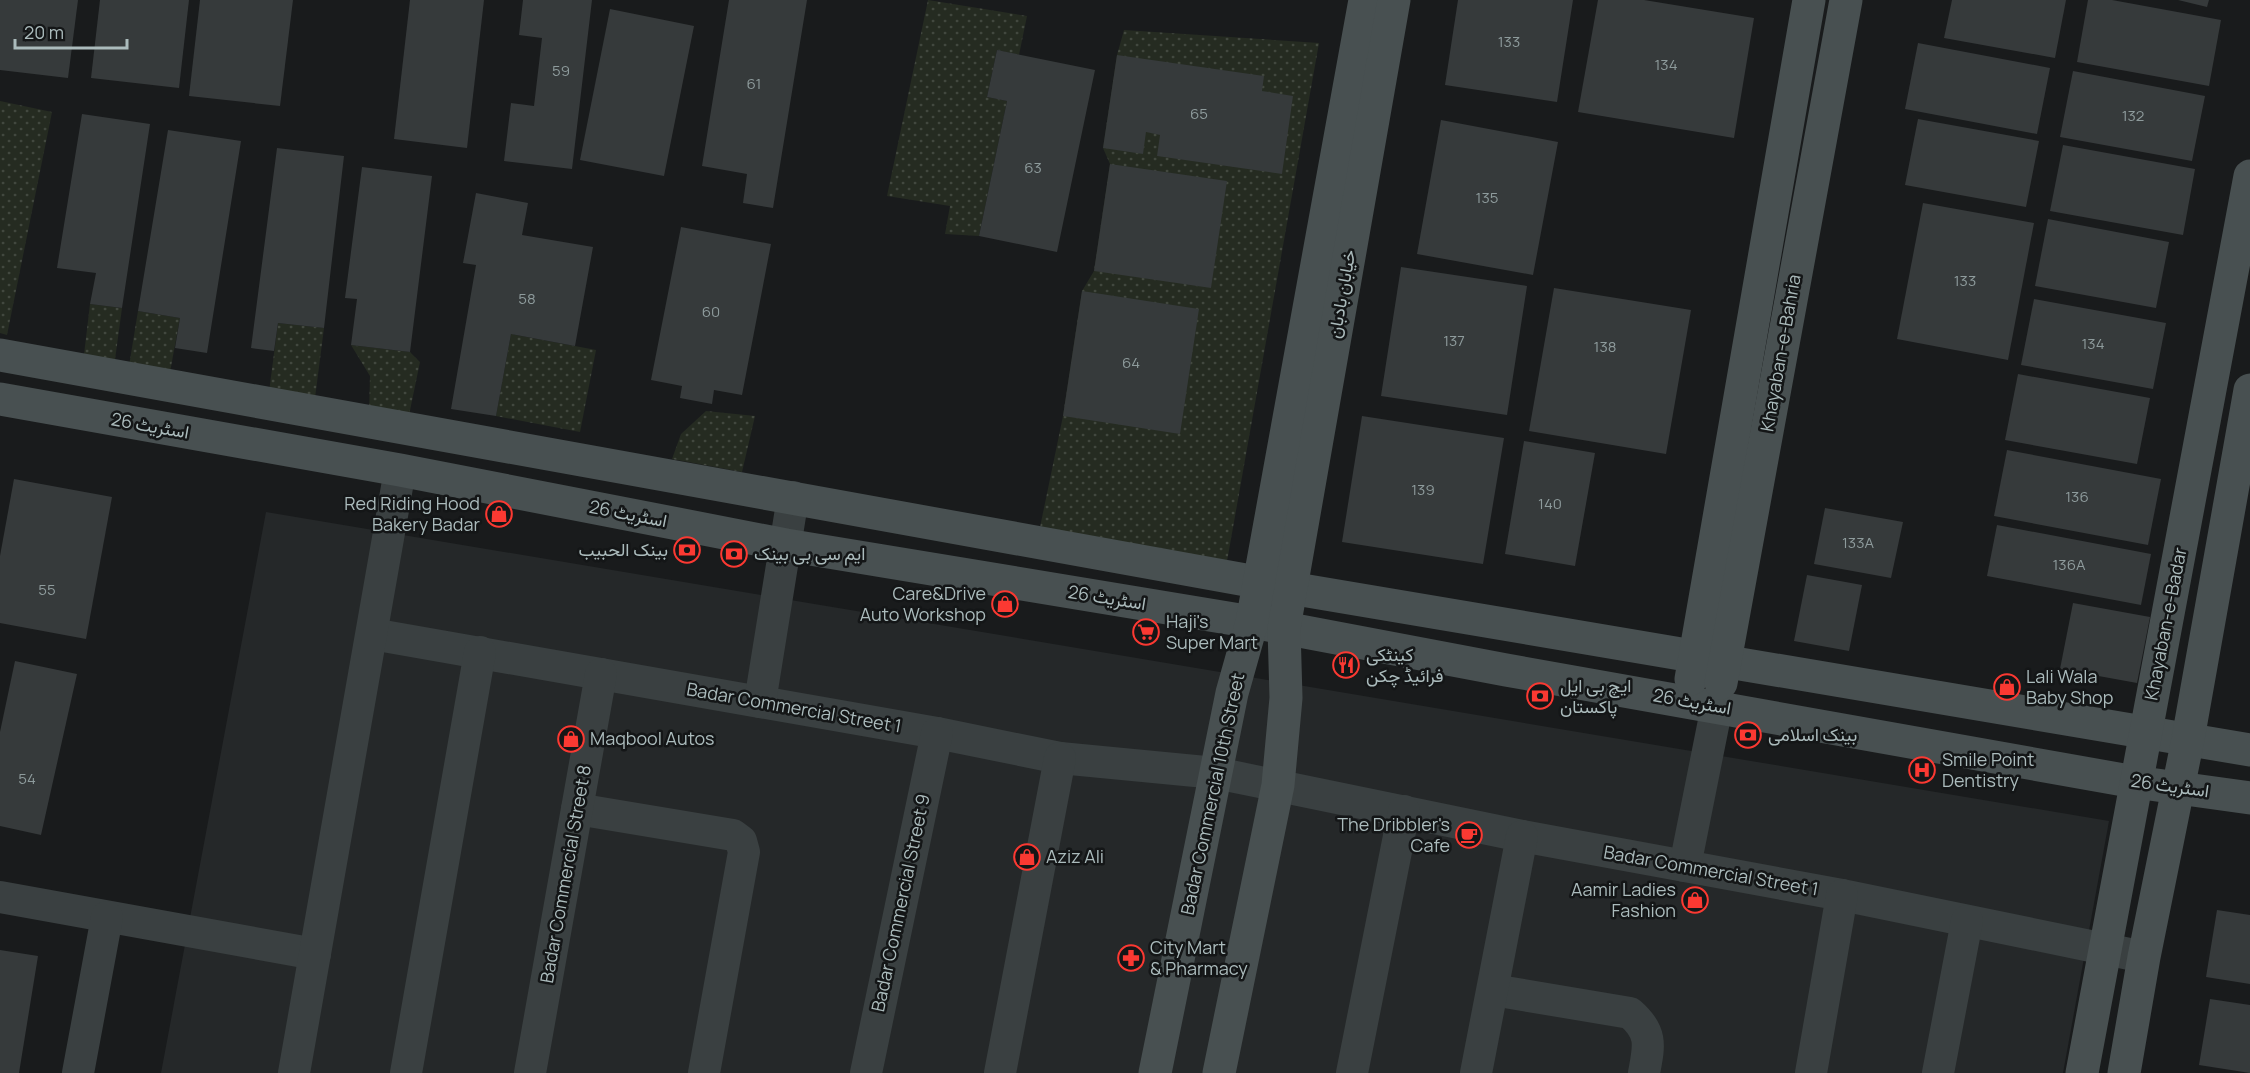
<svg xmlns="http://www.w3.org/2000/svg" width="2250" height="1073" font-family="Manrope,Vazirmatn,sans-serif">
<style>
.built{fill:#252829}
.grass{fill:url(#grass-dots)}
.building{fill:#363a3b}
.lines{fill:none;stroke-linecap:round;stroke-linejoin:round}
.street{stroke:#3a4041;stroke-width:32}
.secondary{stroke:#485051;stroke-width:33}
.labels{text-anchor:middle;stroke-width:5;stroke-linejoin:round;paint-order:stroke}
.number-label{font-size:15px;fill:#8e9b9c}
.street-label{font-size:18px;fill:#abbbbc;stroke:#141617}
.poi-label{font-size:18px;fill:#abbbbc;stroke:#141617;text-anchor:start}
</style>
<defs>
<pattern id="grass-dots" width="8" height="8" patternUnits="userSpaceOnUse" patternTransform="scale(1.5)"><rect width="8" height="8" fill="#252b21"/><path d="M2 2h.1M6 6h.1" fill="none" stroke="#42483f" stroke-width="1.8" stroke-linecap="round"/></pattern>
</defs>
<rect width="100%" height="100%" fill="#191b1c"/>
<!-- built -->
<path class="built" d="M266,512l1843,309 -46,252h-1902z"/>
<!-- grass -->
<g class="grass">
<path d="M928,0l99,16 -8,39 -22,-5 -10,47 20,4 -28,135 -34,-2 5,-28 -63,-10z"/>
<path d="M1124,30l195,13 -93,524 -188,-30 25,-121 19,-125 12,-20 16,-107 -7,-16 14,-93z"/>
<path d="M0,101l52,11 -45,223 -7,-2z"/>
<path d="M90,304l32,4 -8,59 -31,-4z"/>
<path d="M138,311l42,7 -10,54 -41,-6z"/>
<path d="M278,323l46,5 -9,70 -46,-6z"/>
<path d="M511,334l85,16 -16,82 -84,-16z"/>
<path d="M351,345l59,7 10,10 -12,58 -39,-6 1,-38z"/>
<path d="M706,411l49,5 -13,56 -70,-13 9,-25z"/>
</g>
<!-- building -->
<g class="building">
<path d="M0,0h78l-10,78 -68,-8z"/>
<path d="M100,0h89l-10,88 -88,-10z"/>
<path d="M200,0h93l-13,106 -91,-10z"/>
<path d="M410,0h74l-17,148 -73,-9z"/>
<path d="M523,0h69l-20,169 -68,-8 7,-58 23,3 8,-68 -23,-3z"/>
<path d="M729,0h78l-34,208 -30,-5 4,-29 -45,-8z"/>
<path d="M1458,0h115l-16,102 -112,-17z"/>
<path d="M1598,0h46l110,18 -20,120 -156,-26z"/>
<path d="M1952,0h114l-11,58 -111,-20z"/>
<path d="M2088,0h24l109,20 -12,66 -132,-24z"/>
<path d="M2178,0h31l-2,7z"/>
<path d="M610,9l84,17 -30,150 -84,-16z"/>
<path d="M1918,43l132,25 -13,66 -132,-25z"/>
<path d="M997,50l98,20 -38,182 -78,-16 28,-135 -20,-4z"/>
<path d="M1117,55l147,21 -2,15 31,5 -11,78 -125,-18 3,-21 -14,-3 -3,22 -40,-6z"/>
<path d="M2073,71l132,25 -13,65 -132,-24z"/>
<path d="M82,114l68,10 -28,184 -32,-4 6,-31 -39,-5z"/>
<path d="M1918,119l121,22 -13,66 -121,-22z"/>
<path d="M1441,120l117,22 -25,133 -116,-21z"/>
<path d="M168,130l73,11 -34,212 -32,-5 5,-30 -42,-7z"/>
<path d="M2063,145l132,24 -12,66 -133,-24z"/>
<path d="M277,148l67,8 -20,172 -46,-5 -4,28 -23,-3z"/>
<path d="M1110,164l117,17 -16,107 -117,-17z"/>
<path d="M362,167l70,9 -22,176 -59,-7 6,-46 -12,-1z"/>
<path d="M476,193l52,10 -6,32 71,12 -18,99 -64,-12 -15,82 -45,-7 25,-144 -13,-2z"/>
<path d="M1923,203l111,20 -26,137 -111,-21z"/>
<path d="M2048,219l121,23 -13,66 -121,-22z"/>
<path d="M681,227l90,17 -29,151 -28,-5 -2,14 -32,-6 2,-12 -31,-6z"/>
<path d="M1401,267l126,19 -20,129 -126,-19z"/>
<path d="M1554,288l137,22 -25,144 -137,-23z"/>
<path d="M1082,291l117,18 -19,125 -117,-18z"/>
<path d="M2034,299l132,24 -13,66 -132,-24z"/>
<path d="M2018,374l132,24 -13,66 -132,-24z"/>
<path d="M1362,416l142,22 -21,126 -141,-22z"/>
<path d="M1524,441l71,12 -20,113 -70,-12z"/>
<path d="M2007,450l154,29 -13,66 -154,-29z"/>
<path d="M14,479l98,18 -26,142 -86,-16v-67z"/>
<path d="M1825,508l78,14 -12,56 -77,-14z"/>
<path d="M1997,525l154,29 -10,51 -154,-29z"/>
<path d="M1807,575l55,10 -13,66 -55,-10z"/>
<path d="M2073,603l77,14 -13,66 -77,-14z"/>
<path d="M15,661l62,13 -36,161 -41,-9v-94z"/>
<path d="M2217,910l33,5v69l-44,-7z"/>
<path d="M0,950l38,6 -19,117h-19z"/>
<path d="M2210,999l40,6v68l-51,-8z"/>
</g>
<g class="lines">
<!-- street -->
<g class="street">
<path d="M372,634l565,99 123,25 156,15 306,63 320,59 302,62"/>
<path d="M760,702l33,-205"/>
<path d="M577,809l156,26 8,6 3,11 -40,221"/>
<path d="M1685,866l32,-160"/>
<path d="M0,897l315,57"/>
<path d="M1493,990l137,23c23,20 19,33 14,60"/>
<path d="M78,1073l29,-156"/>
<path d="M294,1073l106,-603"/>
<path d="M406,1073l74,-421"/>
<path d="M530,1073l71,-399"/>
<path d="M866,1073l71,-340"/>
<path d="M1000,1073l60,-315"/>
<path d="M1352,1073l52,-262"/>
<path d="M1476,1073l46,-237"/>
<path d="M1811,1073l31,-178"/>
<path d="M1938,1073l29,-152"/>
</g>
<!-- secondary -->
<g class="secondary">
<path d="M0,355l1290,233 960,162"/>
<path d="M0,399l400,71 386,75 466,77 254,48 629,112 115,16"/>
<path d="M1691,679l118,-679"/>
<path d="M1721,683l125,-683"/>
<path d="M1155,1073l77,-380 20,-71 113,-622"/>
<path d="M1219,1073l59,-288 8,-87 -2,-70 110,-628"/>
<path d="M2082,1073l168,-897"/>
<path d="M2124,1073l20,-116 44,-218 62,-349"/>
</g>
</g>
<!-- icons -->
<defs>
<g id="shop-ring" transform="scale(1.35)"><circle r="9.5" fill="#141617" stroke="#fb3932" stroke-width="1.5"/><path d="M-5-2.5h2.3a2.7 3.5 0 0 1 5.4 0H5L5.5 6h-11ZM-1.5-2.5h3a1.5 2.3 0 0 0-3 0Z" fill="#fb3932"/></g>
<g id="bank-ring" transform="scale(1.35)"><circle r="9.5" fill="#141617" stroke="#fb3932" stroke-width="1.5"/><path d="M-6-4H6V4H-6ZM0-2.3a2.3 2.3 0 1 0 0 4.6a2.3 2.3 0 1 0 0-4.6Z" fill="#fb3932"/></g>
<g id="supermarket-ring" transform="scale(1.35)"><circle r="9.5" fill="#141617" stroke="#fb3932" stroke-width="1.5"/><path d="M-6-5.5h2.5l.6 2H6L4.5 2H-2.5L-4.4-4H-6ZM-1.5 3.2a1.3 1.3 0 1 0 .1 0ZM3 3.2a1.3 1.3 0 1 0 .1 0Z" fill="#fb3932"/></g>
<g id="restaurant-ring" transform="scale(1.35)"><circle r="9.5" fill="#141617" stroke="#fb3932" stroke-width="1.5"/><path d="M-5-6h1v4h1v-4h1v4h1v-4h1v5L-1.5 .5V6h-2V.5L-5-1ZM5-6V6H3V1.5H1.5Q1.5-4 5-6Z" fill="#fb3932"/></g>
<g id="hospital-ring" transform="scale(1.35)"><circle r="9.5" fill="#141617" stroke="#fb3932" stroke-width="1.5"/><path d="M-5-5h3v3.5h4V-5h3V5h-3V1.5h-4V5h-3Z" fill="#fb3932"/></g>
<g id="cafe-ring" transform="scale(1.35)"><circle r="9.5" fill="#141617" stroke="#fb3932" stroke-width="1.5"/><path d="M-5.5-4.5H6V0H3Q3 3.5 0 3.5H-2.5Q-5.5 3.5-5.5 0ZM3-3.2v2h1.7v-2ZM-6 4.5H4V6H-6Z" fill="#fb3932"/></g>
<g id="pharmacy-ring" transform="scale(1.35)"><circle r="9.5" fill="#141617" stroke="#fb3932" stroke-width="1.5"/><path d="M-2-6h4v4h4v4h-4v4h-4v-4h-4v-4h4Z" fill="#fb3932"/></g>
</defs>
<g fill-rule="evenodd">
<use href="#shop-ring" x="499" y="514"/>
<use href="#bank-ring" x="687" y="550"/>
<use href="#bank-ring" x="734" y="554"/>
<use href="#shop-ring" x="1005" y="604"/>
<use href="#supermarket-ring" x="1146" y="632"/>
<use href="#restaurant-ring" x="1346" y="665"/>
<use href="#shop-ring" x="2007" y="687"/>
<use href="#bank-ring" x="1540" y="696"/>
<use href="#bank-ring" x="1748" y="735"/>
<use href="#shop-ring" x="571" y="739"/>
<use href="#hospital-ring" x="1922" y="770"/>
<use href="#cafe-ring" x="1469" y="835"/>
<use href="#shop-ring" x="1027" y="857"/>
<use href="#shop-ring" x="1695" y="900"/>
<use href="#pharmacy-ring" x="1131" y="958"/>
</g>
<g class="labels">
<!-- number labels -->
<g class="number-label">
<text x="1509" y="47">133</text>
<text x="1666" y="70">134</text>
<text x="561" y="76">59</text>
<text x="754" y="89">61</text>
<text x="1199" y="119">65</text>
<text x="2133" y="121">132</text>
<text x="1033" y="173">63</text>
<text x="1487" y="203">135</text>
<text x="1965" y="286">133</text>
<text x="527" y="304">58</text>
<text x="711" y="317">60</text>
<text x="1454" y="346">137</text>
<text x="2093" y="349">134</text>
<text x="1605" y="352">138</text>
<text x="1131" y="368">64</text>
<text x="1423" y="495">139</text>
<text x="2077" y="502">136</text>
<text x="1550" y="509">140</text>
<text x="1858" y="548">133A</text>
<text x="2069" y="570">136A</text>
<text x="47" y="595">55</text>
<text x="27" y="784">54</text>
</g>
<!-- street labels -->
<g class="street-label">
<text transform="translate(1342 294) rotate(-80)" y="6">خیابان بادبان</text>
<text transform="translate(1781 353) rotate(-80)" y="6">Khayaban-e-Bahria</text>
<text transform="translate(150 426) rotate(10)" y="6">اسٹریٹ 26</text>
<text transform="translate(628 514) rotate(11)" y="6">اسٹریٹ 26</text>
<text transform="translate(1107 598) rotate(9)" y="6">اسٹریٹ 26</text>
<text transform="translate(2166 624) rotate(-79)" y="6">Khayaban-e-Badar</text>
<text transform="translate(1692 702) rotate(10)" y="6">اسٹریٹ 26</text>
<text transform="translate(794 708) rotate(10)" y="6">Badar Commercial Street 1</text>
<text transform="translate(2170 786) rotate(8)" y="6">اسٹریٹ 26</text>
<text transform="translate(1213 794) rotate(-78)" y="6">Badar Commercial 10th Street</text>
<text transform="translate(1711 871) rotate(10)" y="6">Badar Commercial Street 1</text>
<text transform="translate(566 874) rotate(-80)" y="6">Badar Commercial Street 8</text>
<text transform="translate(901 903) rotate(-78)" y="6">Badar Commercial Street 9</text>
</g>
<!-- poi labels -->
<g class="poi-label">
<text x="480" y="510" text-anchor="end">Red Riding Hood<tspan x="480" dy="21">Bakery Badar</tspan></text>
<text x="668" y="556" text-anchor="end">بينک الحبيب</text>
<text x="754" y="560">ایم سی بی بینک</text>
<text x="986" y="600" text-anchor="end">Care&amp;Drive<tspan x="986" dy="21">Auto Workshop</tspan></text>
<text x="1166" y="628">Haji's<tspan x="1166" dy="21">Super Mart</tspan></text>
<text x="1366" y="661">کینٹکی<tspan x="1366" dy="21">فرائیڈ چکن</tspan></text>
<text x="2026" y="683">Lali Wala<tspan x="2026" dy="21">Baby Shop</tspan></text>
<text x="1560" y="692">ایچ بی ایل<tspan x="1560" dy="21">پاکستان</tspan></text>
<text x="1768" y="741">بینک اسلامی</text>
<text x="590" y="745">Maqbool Autos</text>
<text x="1942" y="766">Smile Point<tspan x="1942" dy="21">Dentistry</tspan></text>
<text x="1450" y="831" text-anchor="end">The Dribbler's<tspan x="1450" dy="21">Cafe</tspan></text>
<text x="1046" y="863">Aziz Ali</text>
<text x="1676" y="896" text-anchor="end">Aamir Ladies<tspan x="1676" dy="21">Fashion</tspan></text>
<text x="1150" y="954">City Mart<tspan x="1150" dy="21">&amp; Pharmacy</tspan></text>
</g>
</g>
<!-- scale -->
<path d="M15 39v9h112v-9" fill="none" stroke="#abbbbc" stroke-width="3"/>
<text x="24" y="39" font-size="18" fill="#abbbbc" stroke="#141617" stroke-width="4.5" paint-order="stroke">20 m</text>
</svg>
